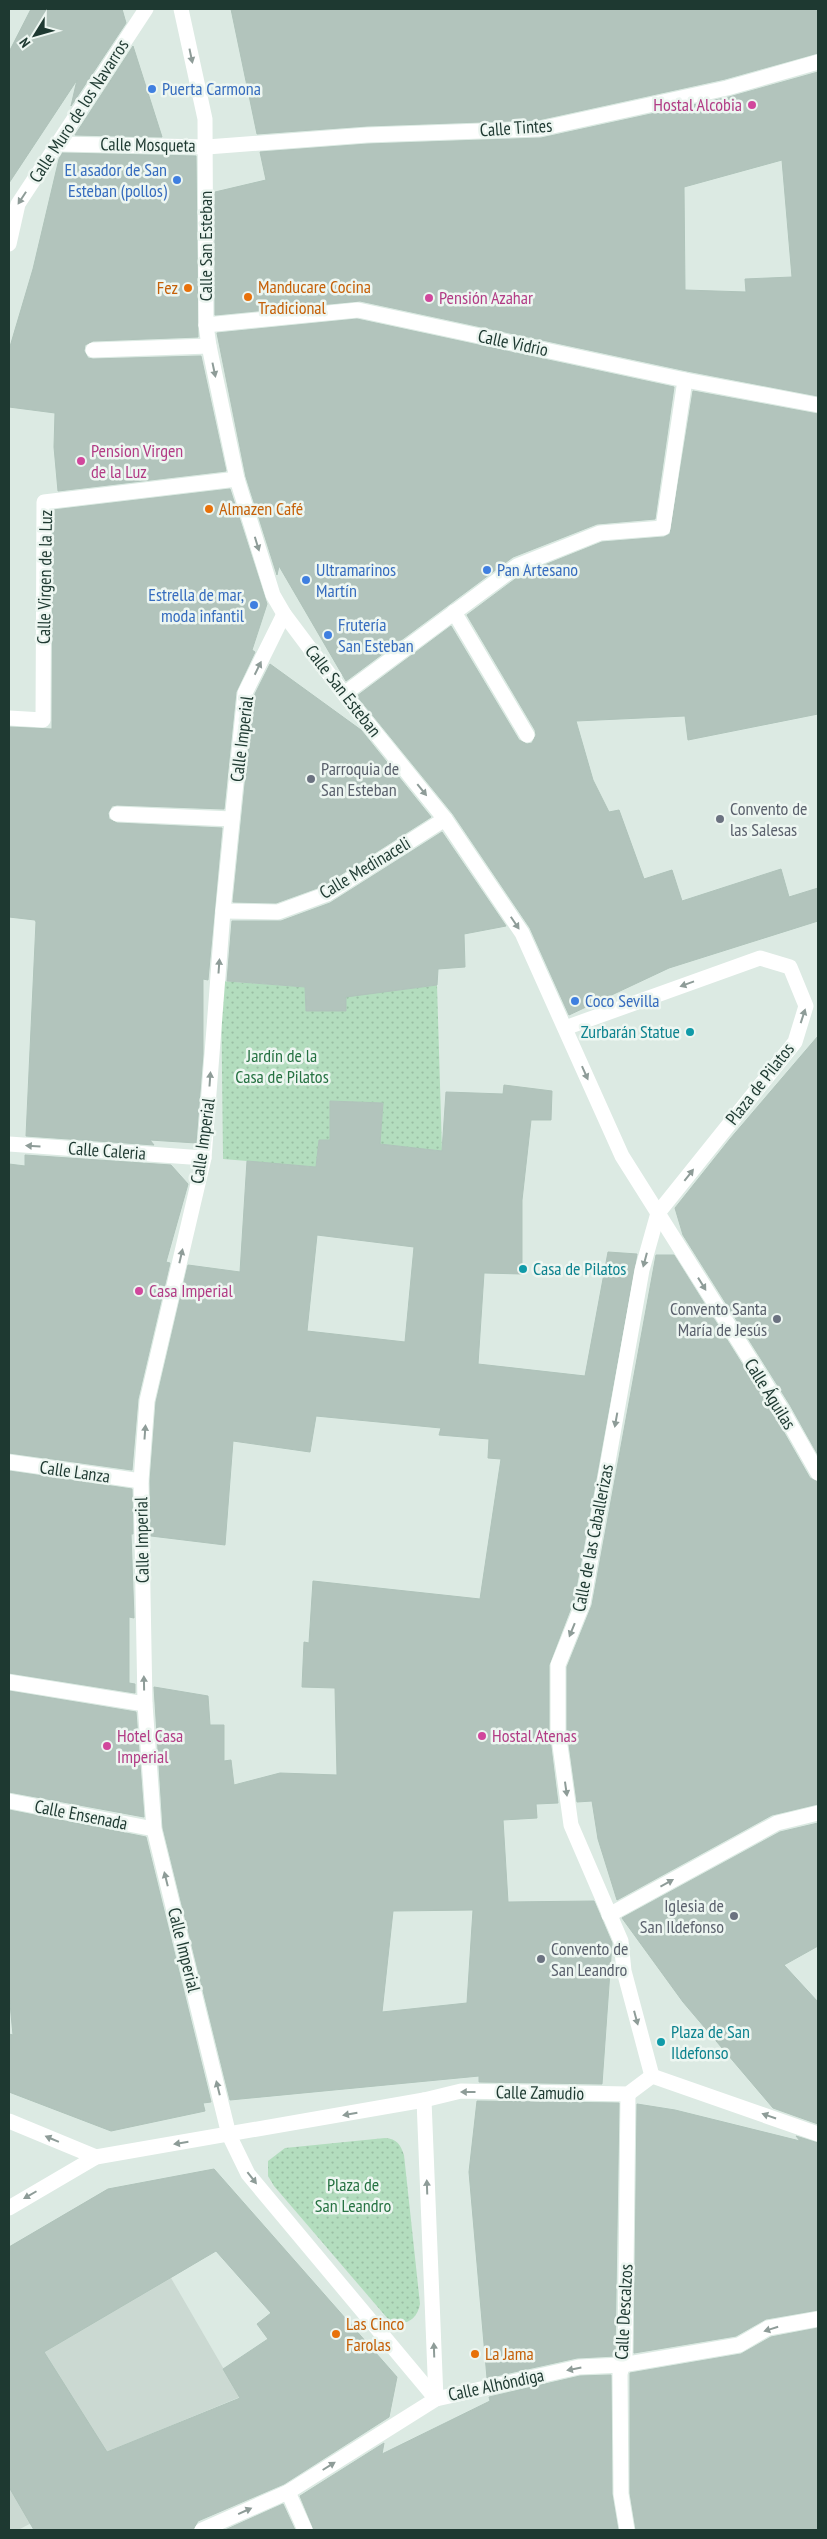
<svg xmlns="http://www.w3.org/2000/svg" width="827" height="2539" font-family="'PT Sans Narrow',sans-serif">
<style>
.built{fill:#cbd9d2}
.park{fill:url(#park-dots)}
.building{fill:#b2c4bc;stroke:#afc3ba;fill-rule:evenodd}
.lines{fill:none;stroke-linecap:round;stroke-linejoin:round}
.pedestrian{stroke:#fff;stroke-width:15}
.minor{stroke:#fff;stroke-width:15}
.oneway{fill:#8e9c98}
.shop-dot{fill:#3f7fe0;stroke:#edf6f1;stroke-width:2}
.hotel-dot{fill:#d1479c;stroke:#edf6f1;stroke-width:2}
.food-dot{fill:#e8710a;stroke:#edf6f1;stroke-width:2}
.worship-dot{fill:#6b7280;stroke:#edf6f1;stroke-width:2}
.culture-dot{fill:#0f9aa8;stroke:#edf6f1;stroke-width:2}
.labels{text-anchor:middle;stroke-width:5;stroke-linejoin:round;paint-order:stroke}
.shop-label{font-size:18px;fill:#366cbe;stroke:#edf6f1;text-anchor:start}
.hotel-label{font-size:18px;fill:#b23c85;stroke:#edf6f1;text-anchor:start}
.street-label{font-size:18px;fill:#1e3931;stroke:#edf6f1}
.food-label{font-size:18px;fill:#c56008;stroke:#edf6f1;text-anchor:start}
.worship-label{font-size:18px;fill:#5b616d;stroke:#edf6f1;text-anchor:start}
.culture-label{font-size:18px;fill:#0d838f;stroke:#edf6f1;text-anchor:start}
.park-label{font-size:18px;fill:#267242;stroke:#edf6f1}
</style>
<defs>
<pattern id="park-dots" width="8" height="8" patternUnits="userSpaceOnUse" patternTransform="scale(1.25)"><rect width="8" height="8" fill="#b3ddbe"/><path d="M2 2h.1M6 6h.1" fill="none" stroke="#9abea4" stroke-width="1.8" stroke-linecap="round"/></pattern>
</defs>
<rect width="100%" height="100%" fill="#dceae3"/>
<!-- built -->
<path class="built" d="M108,2189l35,56 33,-16 28,29 -33,20 69,119 -133,55 -35,50 -54,28h-9v-283z"/>
<!-- park -->
<g class="park">
<path d="M369,941l23,50 45,-6 5,166 -62,-7 3,-41 -52,-2 -1,39h-11l-3,27 -93,-8 -2,-178 84,6 1,24h39l2,-60z"/>
<path d="M385,2138c12,1 15,6 19,17l16,149c-3,17 -17,24 -32,15l-114,-133 -6,-10v-15l17,-13z"/>
</g>
<!-- building -->
<g class="building">
<path d="M31,9h91l4,14 -55,83 6,-26 -68,103v-131z"/>
<path d="M231,9h587v44l-93,26 -187,41 -171,6 -110,8z"/>
<path d="M133,46l29,91 -87,-2z"/>
<path d="M818,72v324l-131,-25 -327,-70 -145,14v-123l51,-12 -6,-28 108,-8 173,-6 188,-41zM782,160l10,117 -47,2 1,13 -61,-2 -1,-103z"/>
<path d="M62,153l134,3 2,181 -105,4 -8,4 -1,6 4,7 5,1 108,-3 25,115 -168,20 -4,-44 1,-34 -46,-6v-57l24,-81 26,-110z"/>
<path d="M357,319l317,68 -19,132 -58,5 -84,33 -167,124 -67,-115 -2,9 -31,-98 -29,-144z"/>
<path d="M693,391l125,23v300l-130,26 -3,-24 -109,5 17,59 16,32 10,-2 25,69 28,-9 10,31 99,-32 8,28 29,-9v33l-149,47 -100,47 -39,-87 -77,-114 -96,-118 94,-70 68,114 8,4 5,-1 4,-8 -1,-5 -68,-115 55,-41 80,-32 62,-5 6,-3z"/>
<path d="M230,489l37,115 -15,46 3,2 -19,40 -12,117 -107,-4 -5,1 -4,7 1,6 8,4 105,5 -14,152 -5,-1v75l-7,89 -46,-3 4,5 -128,-9 10,-214 -1,-2 -26,-3v-190l43,2 1,-219z"/>
<path d="M270,664l91,66 70,87 -108,69 -47,17 -43,-1 21,-206z"/>
<path d="M442,832l64,94 -42,8 1,33 -27,2 -1,16 -91,12v14h-40l-1,-24 -78,-6 5,-60h49l49,-18z"/>
<path d="M818,1036v419l-28,-50 -107,-170 -8,-27 55,-69z"/>
<path d="M504,1085l48,6 -1,29h-20l-9,80v74l-38,-1 -6,91 107,12 23,-124 29,2 -63,346 -25,65v66l9,72 -22,1 1,14 -34,2 5,82 86,-1 18,42 -10,141 -123,-2v-6l-249,24 -67,-272 -9,-141 54,9 2,29h14v36l7,-1 3,25 46,-12 57,2 -2,-87 -33,-1 2,-45 5,1 4,-62 167,18 21,-140 -13,-1 1,-19 -50,-4 2,-7 -125,-12 -6,36 -77,-11 -8,104 -74,-9 -1,-55 6,-79 32,-137 52,7 7,-111 69,6 3,-27h11v-39l53,2 -3,41 62,7 4,-59 57,2zM317,1235l97,12 -9,95 -98,-11zM473,1910l-6,93 -85,9 11,-101z"/>
<path d="M25,1155l146,10 17,19 -22,78 4,1 -32,136 -6,71 -123,-17v-289l16,2z"/>
<path d="M656,1255h18l100,160 36,63 8,4v322l-46,11 -155,85 -19,-61 -6,-38 -15,1 -10,-72v-63l25,-62z"/>
<path d="M9,1471l123,18 1,45h-2l3,84 -5,-1v66l6,1v9l-126,-20z"/>
<path d="M9,1691l127,21 8,105 -135,-25z"/>
<path d="M9,1810l137,27 65,265 -8,1 2,8 -94,20 -102,-39v-58l4,1 -4,-42z"/>
<path d="M818,1823v123l-34,19 34,37v122l-45,-16 -90,-106 -61,-84 158,-86z"/>
<path d="M477,2101l142,2 -4,253 -38,2 -90,20 -18,-206z"/>
<path d="M637,2104l38,6 125,31 -4,-5 22,7v167l-52,9 -30,17 -102,17z"/>
<path d="M214,2169l183,208 -8,40 -105,67 -86,37 -5,9h-159l-25,-43v-240l99,-58zM216,2251l55,62 -14,11 11,15 -45,30 17,29 -133,54 -63,-100z"/>
<path d="M818,2328v202h-182l-6,-37v-120l111,-19 30,-17z"/>
<path d="M611,2375l1,119 6,36h-304l-14,-34 84,-53 -2,11 108,-53 -1,-4 91,-21z"/>
<path d="M283,2504l12,26h-70z"/>
</g>
<g class="lines">
<!-- pedestrian -->
<g class="pedestrian">
<path d="M59,144l148,3 160,-12 172,-6 188,-41 91,-26"/>
<path d="M206,325l152,-15 327,70 -22,148 -63,5 -83,33 -173,128"/>
<path d="M454,612l73,123"/>
<path d="M9,718l34,2 1,-218 193,-23"/>
<path d="M117,814l115,5"/>
<path d="M223,911l55,1 49,-18 118,-75"/>
<path d="M9,1462l132,19"/>
<path d="M9,1801l145,28"/>
<path d="M627,2530l-6,-36 -1,-120 5,-18 3,-262"/>
</g>
<!-- minor -->
<g class="minor">
<path d="M181,9l24,110 1,206 3,21 28,133 36,116 11,19 60,80 101,125 77,114 100,223 160,254 36,63"/>
<path d="M9,244l9,-40 128,-195"/>
<path d="M93,350l116,-4"/>
<path d="M685,380l133,25"/>
<path d="M284,614l-39,79 -22,218 -19,247 -57,243 -6,80 4,223 9,125 75,306 19,39 188,225"/>
<path d="M565,1028l195,-70 30,9 16,39 -11,36 -137,171 -16,57 -59,333 -25,62v66l13,94 50,116 3,30 28,105"/>
<path d="M9,1144l195,14"/>
<path d="M9,1682l136,22"/>
<path d="M609,1915l168,-92 41,-10"/>
<path d="M652,2076l166,58"/>
<path d="M424,2100l37,-9 167,3 24,-18"/>
<path d="M9,2121l87,36"/>
<path d="M9,2208l87,-51 328,-57 12,299"/>
<path d="M288,2492l17,38"/>
<path d="M202,2530l86,-38 148,-93 143,-32 43,-2 117,-20 29,-17 50,-9"/>
</g>
</g>
<!-- one-way arrows -->
<defs><path id="oneway-solid" d="M-6-.8H1V-3.2L6.5 0L1 3.2V.8H-6Z" transform="scale(1.25)"/></defs>
<g class="oneway">
<use href="#oneway-solid" transform="translate(191 56) rotate(78)"/>
<use href="#oneway-solid" transform="translate(22 198) rotate(123)"/>
<use href="#oneway-solid" transform="translate(214 370) rotate(78)"/>
<use href="#oneway-solid" transform="translate(257 544) rotate(73)"/>
<use href="#oneway-solid" transform="translate(258 668) rotate(-64)"/>
<use href="#oneway-solid" transform="translate(422 790) rotate(51)"/>
<use href="#oneway-solid" transform="translate(515 923) rotate(56)"/>
<use href="#oneway-solid" transform="translate(219 966) rotate(-86)"/>
<use href="#oneway-solid" transform="translate(687 984) rotate(160)"/>
<use href="#oneway-solid" transform="translate(803 1016) rotate(-72)"/>
<use href="#oneway-solid" transform="translate(585 1073) rotate(66)"/>
<use href="#oneway-solid" transform="translate(210 1079) rotate(-86)"/>
<use href="#oneway-solid" transform="translate(33 1146) rotate(-176)"/>
<use href="#oneway-solid" transform="translate(689 1175) rotate(-52)"/>
<use href="#oneway-solid" transform="translate(181 1256) rotate(-77)"/>
<use href="#oneway-solid" transform="translate(645 1260) rotate(105)"/>
<use href="#oneway-solid" transform="translate(702 1284) rotate(58)"/>
<use href="#oneway-solid" transform="translate(616 1420) rotate(100)"/>
<use href="#oneway-solid" transform="translate(145 1432) rotate(-86)"/>
<use href="#oneway-solid" transform="translate(572 1630) rotate(112)"/>
<use href="#oneway-solid" transform="translate(144 1683) rotate(-91)"/>
<use href="#oneway-solid" transform="translate(566 1789) rotate(82)"/>
<use href="#oneway-solid" transform="translate(166 1879) rotate(-104)"/>
<use href="#oneway-solid" transform="translate(667 1883) rotate(-29)"/>
<use href="#oneway-solid" transform="translate(636 2018) rotate(75)"/>
<use href="#oneway-solid" transform="translate(218 2088) rotate(-104)"/>
<use href="#oneway-solid" transform="translate(468 2092) rotate(180)"/>
<use href="#oneway-solid" transform="translate(350 2114) rotate(170)"/>
<use href="#oneway-solid" transform="translate(769 2116) rotate(-161)"/>
<use href="#oneway-solid" transform="translate(52 2139) rotate(-157)"/>
<use href="#oneway-solid" transform="translate(181 2143) rotate(171)"/>
<use href="#oneway-solid" transform="translate(252 2178) rotate(52)"/>
<use href="#oneway-solid" transform="translate(427 2187) rotate(-92)"/>
<use href="#oneway-solid" transform="translate(30 2195) rotate(150)"/>
<use href="#oneway-solid" transform="translate(771 2329) rotate(163)"/>
<use href="#oneway-solid" transform="translate(434 2350) rotate(-92)"/>
<use href="#oneway-solid" transform="translate(574 2369) rotate(169)"/>
<use href="#oneway-solid" transform="translate(329 2466) rotate(-32)"/>
<use href="#oneway-solid" transform="translate(245 2511) rotate(-24)"/>
</g>
<!-- markers -->
<g class="shop-dot">
<circle cx="152" cy="89" r="5"/>
<circle cx="177" cy="180" r="5"/>
<circle cx="487" cy="570" r="5"/>
<circle cx="306" cy="580" r="5"/>
<circle cx="254" cy="605" r="5"/>
<circle cx="328" cy="635" r="5"/>
<circle cx="575" cy="1001" r="5"/>
</g>
<g class="hotel-dot">
<circle cx="752" cy="105" r="5"/>
<circle cx="429" cy="298" r="5"/>
<circle cx="81" cy="461" r="5"/>
<circle cx="139" cy="1291" r="5"/>
<circle cx="482" cy="1736" r="5"/>
<circle cx="107" cy="1746" r="5"/>
</g>
<g class="food-dot">
<circle cx="188" cy="288" r="5"/>
<circle cx="248" cy="297" r="5"/>
<circle cx="209" cy="509" r="5"/>
<circle cx="336" cy="2334" r="5"/>
<circle cx="475" cy="2354" r="5"/>
</g>
<g class="worship-dot">
<circle cx="311" cy="779" r="5"/>
<circle cx="720" cy="819" r="5"/>
<circle cx="777" cy="1319" r="5"/>
<circle cx="734" cy="1916" r="5"/>
<circle cx="541" cy="1959" r="5"/>
</g>
<g class="culture-dot">
<circle cx="690" cy="1032" r="5"/>
<circle cx="523" cy="1269" r="5"/>
<circle cx="661" cy="2042" r="5"/>
</g>
<g class="labels">
<!-- shop labels -->
<g class="shop-label">
<text x="162" y="95">Puerta Carmona</text>
<text x="167" y="176" text-anchor="end">El asador de San<tspan x="167" dy="21">Esteban (pollos)</tspan></text>
<text x="316" y="576">Ultramarinos<tspan x="316" dy="21">Martín</tspan></text>
<text x="497" y="576">Pan Artesano</text>
<text x="244" y="601" text-anchor="end">Estrella de mar,<tspan x="244" dy="21">moda infantil</tspan></text>
<text x="338" y="631">Frutería<tspan x="338" dy="21">San Esteban</tspan></text>
<text x="585" y="1007">Coco Sevilla</text>
</g>
<!-- hotel labels -->
<g class="hotel-label">
<text x="742" y="111" text-anchor="end">Hostal Alcobia</text>
<text x="439" y="304">Pensión Azahar</text>
<text x="91" y="457">Pension Virgen<tspan x="91" dy="21">de la Luz</tspan></text>
<text x="149" y="1297">Casa Imperial</text>
<text x="117" y="1742">Hotel Casa<tspan x="117" dy="21">Imperial</tspan></text>
<text x="492" y="1742">Hostal Atenas</text>
</g>
<!-- street labels -->
<g class="street-label">
<text transform="translate(79 111) rotate(-57)" y="6">Calle Muro de los Navarros</text>
<text transform="translate(516 128) rotate(-4)" y="6">Calle Tintes</text>
<text transform="translate(148 145) rotate(1)" y="6">Calle Mosqueta</text>
<text transform="translate(206 246) rotate(-90)" y="6">Calle San Esteban</text>
<text transform="translate(513 343) rotate(12)" y="6">Calle Vidrio</text>
<text transform="translate(45 577) rotate(-89)" y="6">Calle Virgen de la Luz</text>
<text transform="translate(343 691) rotate(52)" y="6">Calle San Esteban</text>
<text transform="translate(242 739) rotate(-83)" y="6">Calle Imperial</text>
<text transform="translate(365 868) rotate(-31)" y="6">Calle Medinaceli</text>
<text transform="translate(760 1084) rotate(-52)" y="6">Plaza de Pilatos</text>
<text transform="translate(203 1141) rotate(-82)" y="6">Calle Imperial</text>
<text transform="translate(107 1151) rotate(4)" y="6">Calle Caleria</text>
<text transform="translate(770 1394) rotate(58)" y="6">Calle Águilas</text>
<text transform="translate(75 1472) rotate(8)" y="6">Calle Lanza</text>
<text transform="translate(593 1538) rotate(-79)" y="6">Calle de las Caballerizas</text>
<text transform="translate(142 1540) rotate(-91)" y="6">Calle Imperial</text>
<text transform="translate(81 1815) rotate(11)" y="6">Calle Ensenada</text>
<text transform="translate(184 1950) rotate(76)" y="6">Calle Imperial</text>
<text transform="translate(540 2093) rotate(1)" y="6">Calle Zamudio</text>
<text transform="translate(624 2312) rotate(-87)" y="6">Calle Descalzos</text>
<text transform="translate(496 2385) rotate(-12)" y="6">Calle Alhóndiga</text>
</g>
<!-- food labels -->
<g class="food-label">
<text x="258" y="293">Manducare Cocina<tspan x="258" dy="21">Tradicional</tspan></text>
<text x="178" y="294" text-anchor="end">Fez</text>
<text x="219" y="515">Almazen Café</text>
<text x="346" y="2330">Las Cinco<tspan x="346" dy="21">Farolas</tspan></text>
<text x="485" y="2360">La Jama</text>
</g>
<!-- worship labels -->
<g class="worship-label">
<text x="321" y="775">Parroquia de<tspan x="321" dy="21">San Esteban</tspan></text>
<text x="730" y="815">Convento de<tspan x="730" dy="21">las Salesas</tspan></text>
<text x="767" y="1315" text-anchor="end">Convento Santa<tspan x="767" dy="21">María de Jesús</tspan></text>
<text x="724" y="1912" text-anchor="end">Iglesia de<tspan x="724" dy="21">San Ildefonso</tspan></text>
<text x="551" y="1955">Convento de<tspan x="551" dy="21">San Leandro</tspan></text>
</g>
<!-- culture labels -->
<g class="culture-label">
<text x="680" y="1038" text-anchor="end">Zurbarán Statue</text>
<text x="533" y="1275">Casa de Pilatos</text>
<text x="671" y="2038">Plaza de San<tspan x="671" dy="21">Ildefonso</tspan></text>
</g>
<!-- park labels -->
<g class="park-label">
<text x="282" y="1062">Jardín de la<tspan x="282" dy="21">Casa de Pilatos</tspan></text>
<text x="353" y="2191">Plaza de<tspan x="353" dy="21">San Leandro</tspan></text>
</g>
</g>
<!-- border -->
<rect width="827" height="2539" fill="none" stroke="#1e3931" stroke-width="20"/>
<!-- north arrow -->
<g transform="translate(35 35) rotate(233)" stroke="#edf6f1" stroke-width="4" paint-order="stroke">
<path d="M0-4L9 19L0 12L-9 19Z" fill="#1e3931"/>
<text y="-8" font-size="14" font-weight="bold" text-anchor="middle" fill="#1e3931">N</text>
</g>
</svg>
